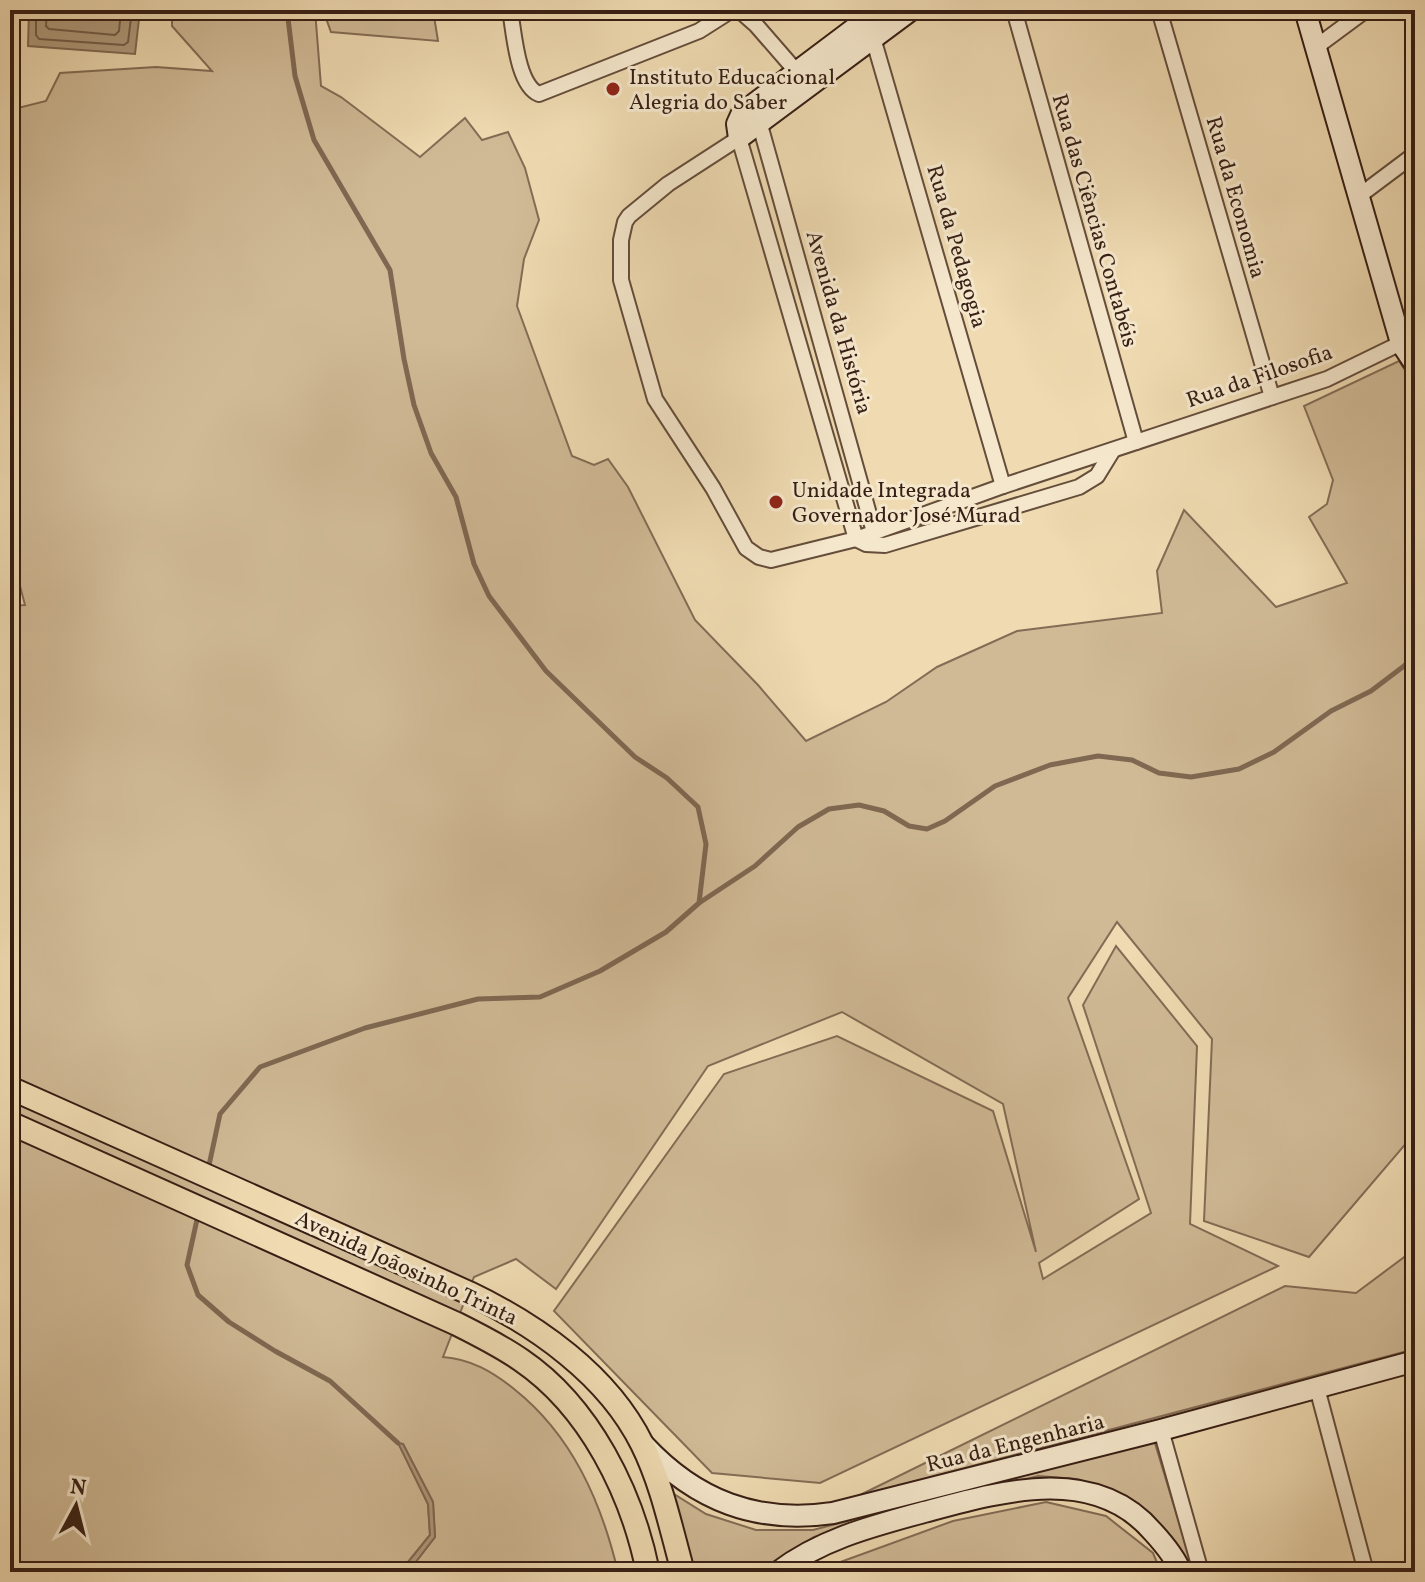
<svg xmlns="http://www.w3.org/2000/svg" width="1425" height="1582" font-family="Vollkorn,serif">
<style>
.green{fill:#d0ba96;stroke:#836c55;stroke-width:2}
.water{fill:#b09a7c;stroke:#7f6852;stroke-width:2}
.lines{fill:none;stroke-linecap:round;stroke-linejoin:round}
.shore{stroke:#735c48;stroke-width:2}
.stream{stroke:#7f6852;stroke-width:5}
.street-casing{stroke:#644d3b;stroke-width:18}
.secondary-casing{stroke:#361e14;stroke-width:24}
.primary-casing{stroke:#361e14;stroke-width:26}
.street{stroke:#f5e7cc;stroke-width:14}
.secondary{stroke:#f5e7cc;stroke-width:20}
.primary{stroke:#efdab1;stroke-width:22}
.poi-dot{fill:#8f2418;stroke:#f5e7cc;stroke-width:3}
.labels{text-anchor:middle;stroke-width:6;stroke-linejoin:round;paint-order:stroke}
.poi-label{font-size:22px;fill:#361e14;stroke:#f5e7cc;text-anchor:start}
.street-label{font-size:22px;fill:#361e14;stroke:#f5e7cc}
</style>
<rect width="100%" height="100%" fill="#efdab1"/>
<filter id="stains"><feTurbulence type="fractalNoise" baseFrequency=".0025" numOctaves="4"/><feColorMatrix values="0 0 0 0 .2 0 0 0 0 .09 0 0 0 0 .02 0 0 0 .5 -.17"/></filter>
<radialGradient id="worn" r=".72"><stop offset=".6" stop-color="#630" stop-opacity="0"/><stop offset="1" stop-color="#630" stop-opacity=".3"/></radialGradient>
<!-- green -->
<g class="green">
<path d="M172,10h143l6,76 20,11 79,60 45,-39 17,22 26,-8 17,36 14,52 -15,39 -7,47 55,150 22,9 14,-6 20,28 67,133 63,65 48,56 80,-39 51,-35 80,-36 145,-18 -5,-42 27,-61 92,97 71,-24 -38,-66 18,-13 6,-24 -29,-74 95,-45 16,24v748l-106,124 -105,-36 8,-182 -95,-117 -49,76 71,201 -100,64 4,16 108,-66 -68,-208 33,-59 81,100 -7,178 88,42 -458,217 -108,-10 -158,-162 170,-237 113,-38 156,75 43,141 -33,-148 -161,-92 -134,54 -152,223 -40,-30 -42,18 -31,80c28,2 50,15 71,32 58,46 87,112 104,183h-210l27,-35 -2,-35 -30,-58h-4l29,60 2,31 -30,37h-390v-966l15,-1 -15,-57v-438l36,-9 14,-28 96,-6 56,4 -40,-45z"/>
<path d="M323,10h110l5,31 -107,-9z"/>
<path d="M1415,1249v100l-559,148 429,-211 71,7z"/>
<path d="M1154,1440l40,132h-4l-21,-37 -25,-26 -32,-18 -35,-12 -39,-3 -224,61 -31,19 -18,16h-75l-21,-81 37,23 50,16h57z"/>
<path d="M1046,1502l60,14 47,37 8,19h-348l140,-51z"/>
</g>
<!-- water -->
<g class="water">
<path d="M29,10h111l-5,44 -107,-8z"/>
<path d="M398,1443l5,1 30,58 2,35 -27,35h-8l30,-37 -2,-31z"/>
</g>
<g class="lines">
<!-- shore -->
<g class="shore">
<path d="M36,10v25l3,4 85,6 4,-3 4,-32"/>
<path d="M47,10l-1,16 3,3 66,6 4,-4 2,-21"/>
</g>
<!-- stream -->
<g class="stream">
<path d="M699,903l56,-37 43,-39 31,-18 30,-4 25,6 25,15 18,3 18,-8 50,-35 55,-21 48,-9 34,4 27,13 32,4 48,-8 35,-17 57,-41 40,-20 33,-25 11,-11"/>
<path d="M208,1170l12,-56 40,-47 105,-39 113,-29 62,-2 60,-26 66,-39 33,-29 7,-59 -8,-37 -31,-29 -32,-21 -89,-86 -57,-75 -15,-32 -18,-67 -25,-44 -17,-48 -10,-46 -14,-89 -76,-130 -19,-64 -8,-66"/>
<path d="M198,1215l-11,50 11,30 31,27 46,29 55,30 68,62"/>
</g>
<!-- street casing -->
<g class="street-casing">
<g id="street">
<path d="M510,10c4,22 7,75 29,84l160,-63 33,-21"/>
<path d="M739,10l17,15 40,46"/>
<path d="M1014,10l122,432"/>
<path d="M1159,10l113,387"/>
<path d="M871,31l132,455"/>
<path d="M1316,47l50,-37"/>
<path d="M760,125l114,407"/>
<path d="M1359,196l56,-42"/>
<path d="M856,539l-117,-401 -71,46 -39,32 -4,6 -4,18v40l34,119 58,89 33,60 13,9 12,3 85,-21 147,-53 324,-107 74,-36"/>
<path d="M856,539l10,5 19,1 194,-58 18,-11 16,-26"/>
<path d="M1317,1388l49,184"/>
<path d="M1161,1430l40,142"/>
</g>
</g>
<!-- secondary casing -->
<g class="secondary-casing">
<g id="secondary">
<path d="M879,10l-137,103 -5,11 2,14 172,-128"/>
<path d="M1305,10l96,333 14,21"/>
<path d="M644,1445c52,56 113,79 189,68l328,-83 254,-69"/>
<path d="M778,1572c43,-33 95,-46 146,-60 75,-20 170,-49 229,20 11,12 22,25 28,40"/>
</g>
</g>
<!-- primary casing -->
<g class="primary-casing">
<g id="primary">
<path d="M10,1088l459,205c67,32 139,82 173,151 20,40 29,85 41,128"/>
<path d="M10,1123l447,201c22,11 44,22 64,36 69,47 111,133 127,212"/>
</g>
</g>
<!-- street -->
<use href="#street" class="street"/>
<!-- secondary -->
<use href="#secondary" class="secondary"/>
<!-- primary -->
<use href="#primary" class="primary"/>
</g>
<!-- markers -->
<g class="poi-dot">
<circle cx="613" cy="89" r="8"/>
<circle cx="776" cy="502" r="8"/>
</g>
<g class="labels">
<!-- poi labels -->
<g class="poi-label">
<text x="629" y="84">Instituto Educacional<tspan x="629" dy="25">Alegria do Saber</tspan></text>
<text x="792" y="497">Unidade Integrada<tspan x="792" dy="25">Governador José Murad</tspan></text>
</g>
<!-- street labels -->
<g class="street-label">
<text transform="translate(1237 197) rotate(74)" y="8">Rua da Economia</text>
<text transform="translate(1096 220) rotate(74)" y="8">Rua das Ciências Contabéis</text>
<text transform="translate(958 246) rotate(74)" y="8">Rua da Pedagogia</text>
<text transform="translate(840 322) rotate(74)" y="8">Avenida da História</text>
<text transform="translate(1259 375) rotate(-19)" y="8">Rua da Filosofia</text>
<text transform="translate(407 1267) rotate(25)" y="8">Avenida Joãosinho Trinta</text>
<text transform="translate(1015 1442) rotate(-14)" y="8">Rua da Engenharia</text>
</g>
</g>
<!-- margin -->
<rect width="1425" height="1582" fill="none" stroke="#efdab1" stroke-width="40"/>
<rect x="12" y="12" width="1401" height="1558" fill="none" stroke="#361e14" stroke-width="4"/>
<rect x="20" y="20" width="1385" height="1542" fill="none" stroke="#361e14" stroke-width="2"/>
<!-- north arrow -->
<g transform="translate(76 1506) rotate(7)" stroke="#f5e7cc" stroke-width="6" paint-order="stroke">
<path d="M0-6L14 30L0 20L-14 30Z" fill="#361e14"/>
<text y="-12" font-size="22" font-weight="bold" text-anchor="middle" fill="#361e14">N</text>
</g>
<rect width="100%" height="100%" filter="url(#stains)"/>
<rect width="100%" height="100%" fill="url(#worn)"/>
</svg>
